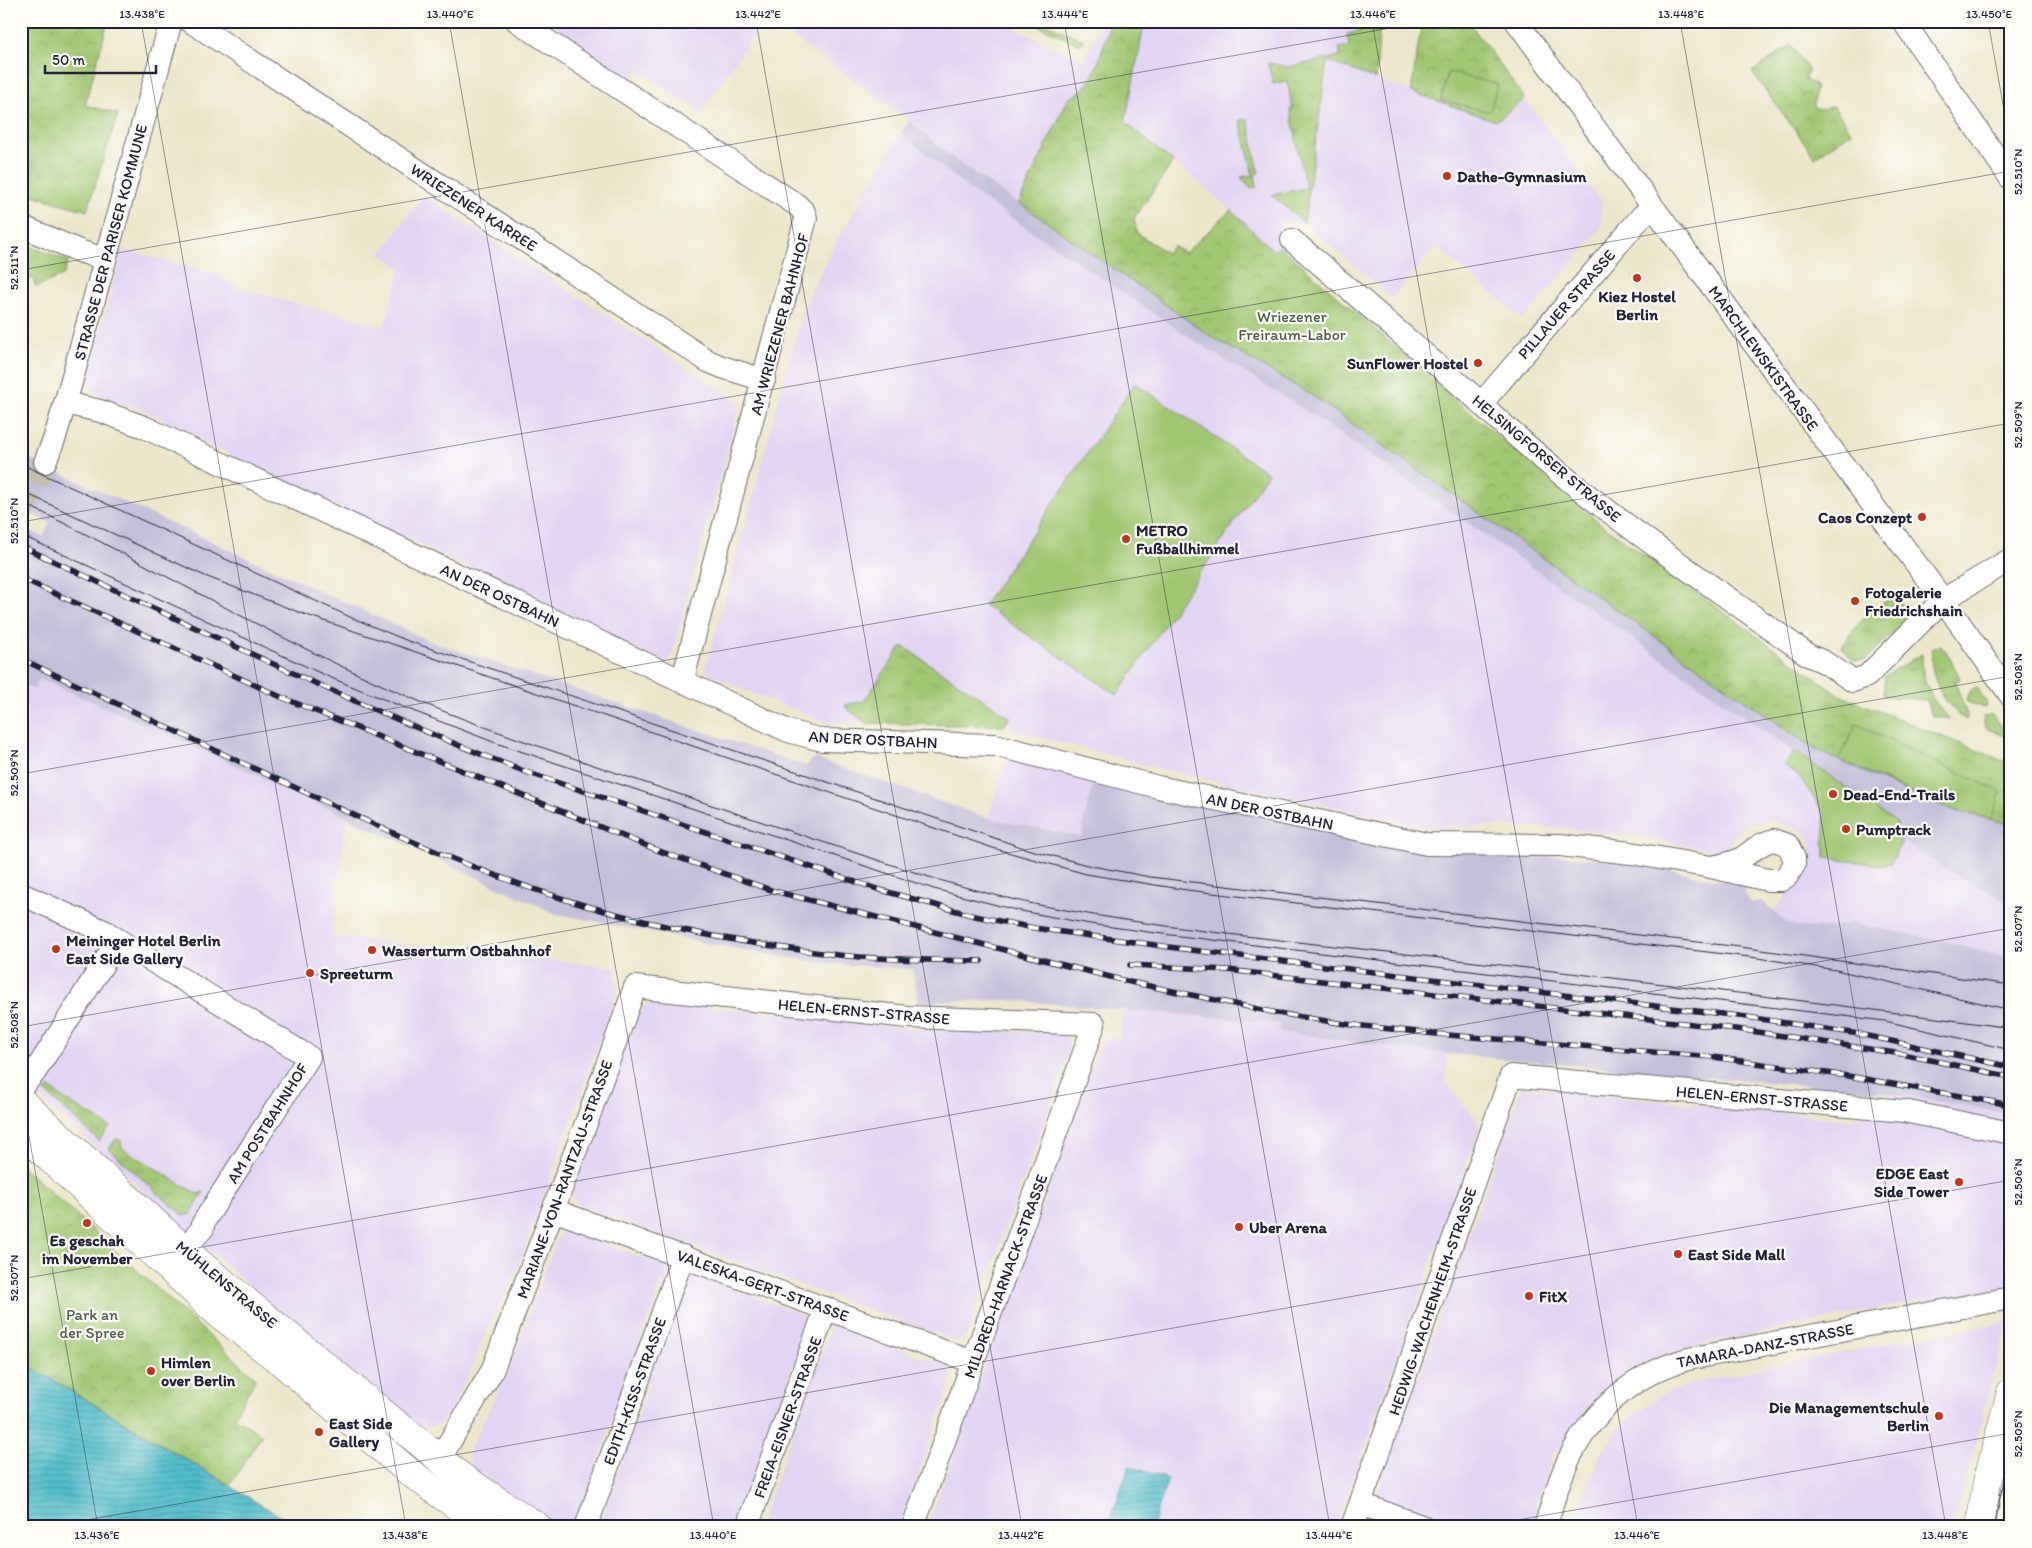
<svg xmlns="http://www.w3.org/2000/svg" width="2032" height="1548" font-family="Itim,sans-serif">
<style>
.built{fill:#e2d4f3}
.industrial{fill:#c5c0da}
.grass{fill:url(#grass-tufts);stroke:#627456}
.park{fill:url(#park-crowns);stroke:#627456}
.pitch{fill:#a1c772;stroke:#627456}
.water{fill:url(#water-rules);stroke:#3a7083}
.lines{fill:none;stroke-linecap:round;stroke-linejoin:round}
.minor-tunnel{stroke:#c4c0ad;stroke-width:22;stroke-dasharray:22 11;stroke-linecap:butt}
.minor-casing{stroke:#69676d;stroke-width:24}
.major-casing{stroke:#69676d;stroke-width:29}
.minor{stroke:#fff;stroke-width:22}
.major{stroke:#fff;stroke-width:28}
.tram{stroke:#22223b;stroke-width:1}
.rail-casing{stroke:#22223b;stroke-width:5.5}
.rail{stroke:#fdfcf7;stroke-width:4;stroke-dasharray:11;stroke-linecap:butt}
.ticks{fill:none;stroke:#22223b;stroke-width:1;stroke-opacity:0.45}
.poi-dot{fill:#c8321e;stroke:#fdfcf7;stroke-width:2}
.labels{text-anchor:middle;stroke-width:4.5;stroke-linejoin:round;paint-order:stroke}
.poi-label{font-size:16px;font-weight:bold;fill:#22223b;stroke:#fdfcf7;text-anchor:start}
.street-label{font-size:16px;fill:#22223b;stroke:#fdfcf7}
.park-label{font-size:16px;fill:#4e5c4e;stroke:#fdfcf7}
.neatline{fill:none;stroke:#22223b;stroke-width:2}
.ticks-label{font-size:12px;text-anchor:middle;fill:#22223b}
</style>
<defs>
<pattern id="grass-tufts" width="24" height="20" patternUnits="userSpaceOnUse" patternTransform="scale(1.25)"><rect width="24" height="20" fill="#a1c772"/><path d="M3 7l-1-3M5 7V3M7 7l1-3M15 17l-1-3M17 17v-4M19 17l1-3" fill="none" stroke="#8aab64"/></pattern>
<pattern id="park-crowns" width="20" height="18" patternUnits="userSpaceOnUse" patternTransform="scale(1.25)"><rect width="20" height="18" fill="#a1c772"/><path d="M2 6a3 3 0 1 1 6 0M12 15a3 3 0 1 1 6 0" fill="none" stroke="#8aab64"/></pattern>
<pattern id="water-rules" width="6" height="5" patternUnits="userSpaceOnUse" patternTransform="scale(1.25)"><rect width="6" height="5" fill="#51bdcb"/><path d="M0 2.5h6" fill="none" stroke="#4399a6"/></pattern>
</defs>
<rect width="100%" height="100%" fill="#fdfcf7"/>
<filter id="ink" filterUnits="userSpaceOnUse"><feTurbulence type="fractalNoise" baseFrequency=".02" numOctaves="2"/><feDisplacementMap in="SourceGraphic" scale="10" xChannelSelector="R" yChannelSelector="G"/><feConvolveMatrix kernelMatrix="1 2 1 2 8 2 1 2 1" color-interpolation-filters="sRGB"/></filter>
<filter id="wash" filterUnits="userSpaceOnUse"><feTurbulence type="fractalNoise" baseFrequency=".0096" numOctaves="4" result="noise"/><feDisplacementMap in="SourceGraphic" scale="20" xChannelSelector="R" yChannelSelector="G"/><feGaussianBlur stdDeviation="1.12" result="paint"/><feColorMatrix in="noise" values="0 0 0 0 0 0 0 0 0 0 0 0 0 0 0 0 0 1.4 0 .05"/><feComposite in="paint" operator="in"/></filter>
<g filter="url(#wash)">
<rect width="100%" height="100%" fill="#ece7ca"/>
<!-- built -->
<g class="built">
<path d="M548,21h215l-62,91 -63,-42 -7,10z"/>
<path d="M1003,21v2l81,38 19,-40h9l-5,12 -9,35 -9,15 -13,12 -9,5 -48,103 -65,-44 -64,-54 -119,-83z"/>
<path d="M1145,21h235l-4,58 120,42 29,-22 77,104 -1,25 -78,92 -87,-74 -44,52 -88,-75 -24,-1v24l-6,5 -43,-41 -106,-88z"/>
<path d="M901,133l69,57 229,154 98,61 124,85 477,334 -7,9 54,36 66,34v56l-72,-19 -88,-17 -25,5 -13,1 -16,-2 -11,-5 -12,-11 12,-15 -3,-1 23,-20 6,-15 -1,-12 -4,-15 -37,-14 -11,4 -13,-4 -22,33 -88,-16 -73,-8 -71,-2 -47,2 -35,-4 -254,-56 -141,-38 -8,-7 -3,3 -177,-4 -83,-32 -40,-19 11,-35 88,-327 29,-60z"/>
<path d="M423,196l317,207 -69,254 -4,7 -7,-2 1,-4 -11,-4 -38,-14 2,-4 -24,-11 -2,4 -5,-2 2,-5 -24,-11 -3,4 -3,-7 -23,-11 -7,2 2,-4 -25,-12 -7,2 2,-4 -261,-123 -6,2 2,-4 -13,-7 -2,2h-2l-22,-17 -52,-25 -38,-12 -8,-5 -5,-7 -1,-14 34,-122 91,25 24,14 146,39 17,-59 -21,-14z"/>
<path d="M38,679l116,49 192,90 -15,118 283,31 4,21 -103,287 -25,48 -21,51 -22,42 -10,9 -7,2 -12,-2 -126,-100 -271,-245v-395l13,5z"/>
<path d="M1008,757l86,24 -12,46h3l-4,10 -93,-19z"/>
<path d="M663,1001l246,28 155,4 5,11v9l-103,284 -5,3h-7l-378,-136 -3,-5v-7l63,-174 10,-13z"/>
<path d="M1123,1010l157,13 -1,9 169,22 -3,28 33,40 1,6 -143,399h-409l170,-473 5,-10 7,-6h10z"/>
<path d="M1522,1087l331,33 38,-27 120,21v172l-123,21 -196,39 -40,13 -22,11 -24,19 -21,22 -15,20 -10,20 -5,-1 -9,25 4,1 -3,6 -4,-1 -8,24 3,2 -7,20h-87l1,-4 -69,-25v-2z"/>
<path d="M568,1231l100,36 -2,16 -5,-1 -8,24 4,2 -7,5 -51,146 -21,68h-17l-55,-34 -35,-27 -3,-13 43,-88 46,-127 4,-5z"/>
<path d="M687,1274h4l118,43 2,3 -15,38 2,7 -4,-2 -59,164h-137l52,-144 -4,-2 9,-26 4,2 13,-36 -4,-2 2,-6 5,1 8,-23 -4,-2z"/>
<path d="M2008,1322l-56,205h-381l31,-75 20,-28 41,-30 38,-13 183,-37z"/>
<path d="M835,1326l109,39 7,5 1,9 -53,148h-140l67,-185 3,-15z"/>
</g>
<!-- industrial -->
<g class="industrial">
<path d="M909,121l45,38 258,178 98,57 503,353 76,37 64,26 58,14v79l-66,-34 -54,-36 6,-9 -476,-334 -124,-85 -98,-61 -229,-154 -69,-57z"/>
<path d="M21,455l409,186 376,125 8,-8 174,60 93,19 4,-9 -3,-1 12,-46 421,72 116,8 114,25v7l6,10 11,-2 24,21 11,5 29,1 25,-5 88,17 72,19v155l-120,-21 -443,-39 -169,-22v-9l-270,-23 -90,2 -7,-33 -89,-6 -75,-12 -192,-37 -402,-186 -115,-49 -5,11 -13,-6v-157l22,10 7,-14 -29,-14z"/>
</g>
<!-- grass -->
<g class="grass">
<path d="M1028,21h12l43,19 -1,3 -4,1z"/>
<path d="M1358,21h22l-4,58 -49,-18 -23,162 -32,-28 34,-7 -16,-79h3l-6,-28 -14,3 -5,-21 21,4 52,-11 -2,-8 10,-2 -2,-12 13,-3z"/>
<path d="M1248,119l11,54 -4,1 2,13 -7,1 -9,-11 12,-2 -13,-55z"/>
<path d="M21,243l48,18 -6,14 -27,12 -4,-9 -11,4z"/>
<path d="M1897,598l12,18 -44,45 -12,-1 -11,-13c11,-18 33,-46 55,-49z"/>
<path d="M902,646l108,71 -6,9 -138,-3 -21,-16 1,-2 18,-4z"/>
<path d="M1939,646l7,5 13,25 1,3 -5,3 12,33v4h-3c-22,-17 -35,-42 -32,-70z"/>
<path d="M1922,654c-1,27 9,47 28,65l-18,-3 -6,-16 -43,-4 2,-20z"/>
<path d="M1976,687l11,16 -2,5 -18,-6 -1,-3 5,-9z"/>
<path d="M1992,714l18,23v1l-25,-10 -2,-11z"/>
<path d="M49,1087l15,12 46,28 -11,14 -54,-49z"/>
<path d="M118,1139l3,2 1,7 75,46 7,-2 -14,23h-8l-73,-66 6,-9z"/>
</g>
<!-- park -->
<g class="park">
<path d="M29,21h79l-23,84 33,9 -31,97 -66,-19v-144z"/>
<path d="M1112,21h33l-20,101 48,40 -39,56 3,15 30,20 6,-7 12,7 46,-43 43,41 6,-5 179,157 142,121 238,171 172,69v60l-58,-14 -63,-26 -77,-36 -503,-354 -98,-57 -193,-134 49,-104c32,-15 31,-49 44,-78z"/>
<path d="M1422,21h46l57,78 -29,22 -85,-29z"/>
<path d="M1791,45l18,26 -4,5v4l10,5c2,13 -11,31 18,21l19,26 -37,25 -63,-85z"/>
<path d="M21,1165l235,213 -22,39 28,18 -32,50 -209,-124z"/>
</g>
<!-- pitch -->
<g class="pitch">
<path d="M1448,72l49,12 -7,28 -49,-12z"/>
<path d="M1135,383l133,90 -151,222 -133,-90z"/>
<path d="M1857,724l52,26 92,42 -10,27 -38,-9 -115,-50z"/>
<path d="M1794,751l104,73 -7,9 11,8 -11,22 -10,2 -56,-7 -1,-45 -25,-37 -15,-11z"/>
</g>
<!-- water -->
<g class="water">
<path d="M21,1361l277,166h-277z"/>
<path d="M1129,1466l39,13 -16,48h-44z"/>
</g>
</g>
<g filter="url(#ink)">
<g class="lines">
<!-- minor-tunnel -->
<path class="minor-tunnel" d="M21,513l24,-51"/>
<!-- minor casing -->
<g class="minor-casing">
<g id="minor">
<path d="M190,21l518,340 14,6 42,13"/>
<path d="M517,21l280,184 7,7 2,6 -124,464"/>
<path d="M1516,21l435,590 60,85"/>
<path d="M1903,21l108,158"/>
<path d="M21,226l61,26 23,7"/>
<path d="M1292,240l180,155c101,99 221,177 336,260l16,7 29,19 14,-5 76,-76 68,-41"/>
<path d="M65,403l35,8 44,16 644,304 34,9 173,5 163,42 269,57 133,1 71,8 80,14"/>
<path d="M1481,404l161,-188 11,-8"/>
<path d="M45,462l10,-25 16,-54 100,-362"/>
<path d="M1774,840l14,5 6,13v7l-7,11 -6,4h-13l-57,-13c11,-2 22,-4 31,-9 11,-7 19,-16 32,-18z"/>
<path d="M21,894l85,38 12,8"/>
<path d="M21,1088l14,-16 83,-132 191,117 -106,166v5l-19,21"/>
<path d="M553,1210l420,152"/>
<path d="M440,1458l52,-87 96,-253 47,-131 273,30 186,7 -43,123 -138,380"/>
<path d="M1361,1504l63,23"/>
<path d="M586,1527l97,-271"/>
<path d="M747,1527l79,-219"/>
<path d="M1352,1527l159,-451 393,35 107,22"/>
<path d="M1545,1527c8,-24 14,-50 26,-72 25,-48 65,-82 117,-96l323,-61"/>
</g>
</g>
<!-- major casing -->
<g class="major-casing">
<g id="major">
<path d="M21,1101l182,165 260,212 75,49"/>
<path d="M21,1132l198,182 62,48 127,109 40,29 40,27"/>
<path d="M1980,1527l7,-45 24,-90"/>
</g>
</g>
<!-- minor -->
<use href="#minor" class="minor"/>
<!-- major -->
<use href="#major" class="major"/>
<!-- tram -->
<g class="tram">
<path d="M21,464l329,153 58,24 619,208 60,16 63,12 590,70 271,38"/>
<path d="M21,491l184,85 96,37 695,236 90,25 101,16 571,68 78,12 175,40"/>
<path d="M21,502c131,63 255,138 388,195 72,31 148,55 222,81 98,33 197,66 295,98 40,12 81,23 123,31 120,23 244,34 366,48 199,23 398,46 596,73"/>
<path d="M21,535l308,142 84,34 83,32 438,146 82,21 74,14 73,10 722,87 126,29"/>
<path d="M1995,1527l5,-30 11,-42"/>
</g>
<!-- rail casing -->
<g class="rail-casing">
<g id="rail">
<path d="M21,546c168,78 335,161 508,227l348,116 98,27 59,12 157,22 556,67 112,17 152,33"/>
<path d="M21,578l260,119 381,155 112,39 356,91 147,31 68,11 91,10 277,23 135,19 163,29"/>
<path d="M21,659c92,42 182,86 273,128 95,45 192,90 293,119 82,24 167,39 251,49 47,5 95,5 143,6"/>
<path d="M1130,965l98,5 516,60 158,24 109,23"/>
</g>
</g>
<!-- rail -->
<use href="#rail" class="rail"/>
</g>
</g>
<!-- ticks -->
<path class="ticks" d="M141,21l265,1506M449,21l265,1506M756,21l266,1506M1064,21l266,1506M1372,21l266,1506M1680,21l266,1506M1988,21l23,128M21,270l1409,-249M21,522l1990,-351M21,774l1990,-351M21,1027l1990,-351M21,1091l77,436M21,1279l1990,-351M47,1527l1964,-347M1478,1527l533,-94"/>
<!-- markers -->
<g class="poi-dot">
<circle cx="1447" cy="176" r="5"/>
<circle cx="1637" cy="278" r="5"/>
<circle cx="1478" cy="363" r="5"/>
<circle cx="1922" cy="517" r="5"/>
<circle cx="1126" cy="539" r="5"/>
<circle cx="1855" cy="601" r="5"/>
<circle cx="1833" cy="794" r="5"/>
<circle cx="1846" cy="829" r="5"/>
<circle cx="56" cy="949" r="5"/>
<circle cx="372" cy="950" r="5"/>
<circle cx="310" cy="973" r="5"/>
<circle cx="1959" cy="1182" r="5"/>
<circle cx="87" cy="1223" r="5"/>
<circle cx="1239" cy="1227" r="5"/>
<circle cx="1678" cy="1254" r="5"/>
<circle cx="1529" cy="1296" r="5"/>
<circle cx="151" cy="1371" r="5"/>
<circle cx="1939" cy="1416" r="5"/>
<circle cx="319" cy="1432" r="5"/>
</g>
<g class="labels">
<!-- poi labels -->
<g class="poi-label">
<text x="1457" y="182">Dathe-Gymnasium</text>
<text x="1637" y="302" text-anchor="middle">Kiez Hostel<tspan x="1637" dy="18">Berlin</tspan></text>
<text x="1468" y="369" text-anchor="end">SunFlower Hostel</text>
<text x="1912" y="523" text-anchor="end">Caos Conzept</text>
<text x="1136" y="536">METRO<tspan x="1136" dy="18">Fußballhimmel</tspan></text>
<text x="1865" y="598">Fotogalerie<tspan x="1865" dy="18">Friedrichshain</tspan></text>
<text x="1843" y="800">Dead-End-Trails</text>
<text x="1856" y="835">Pumptrack</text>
<text x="66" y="946">Meininger Hotel Berlin<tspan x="66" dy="18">East Side Gallery</tspan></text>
<text x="382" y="956">Wasserturm Ostbahnhof</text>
<text x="320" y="979">Spreeturm</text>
<text x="1949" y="1179" text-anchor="end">EDGE East<tspan x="1949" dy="18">Side Tower</tspan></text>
<text x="1249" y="1233">Uber Arena</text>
<text x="87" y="1246" text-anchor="middle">Es geschah<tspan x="87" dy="18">im November</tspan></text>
<text x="1688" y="1260">East Side Mall</text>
<text x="1539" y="1302">FitX</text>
<text x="161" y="1368">Himlen<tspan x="161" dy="18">over Berlin</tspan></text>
<text x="1929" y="1413" text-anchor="end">Die Managementschule<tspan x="1929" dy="18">Berlin</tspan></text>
<text x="329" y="1429">East Side<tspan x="329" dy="18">Gallery</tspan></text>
</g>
<!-- street labels -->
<g class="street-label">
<text transform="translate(474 207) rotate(33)" y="6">WRIEZENER KARREE</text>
<text transform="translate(110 242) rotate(-75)" y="6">STRASSE DER PARISER KOMMUNE</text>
<text transform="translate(1566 304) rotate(-49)" y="6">PILLAUER STRASSE</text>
<text transform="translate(779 324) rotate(-75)" y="6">AM WRIEZENER BAHNHOF</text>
<text transform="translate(1764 358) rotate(54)" y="6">MARCHLEWSKISTRASSE</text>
<text transform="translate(1547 458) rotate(40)" y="6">HELSINGFORSER STRASSE</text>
<text transform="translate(500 595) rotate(25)" y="6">AN DER OSTBAHN</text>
<text transform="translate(873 739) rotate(3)" y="6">AN DER OSTBAHN</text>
<text transform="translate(1270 811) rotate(12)" y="6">AN DER OSTBAHN</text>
<text transform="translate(864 1011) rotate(5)" y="6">HELEN-ERNST-STRASSE</text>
<text transform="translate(1762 1098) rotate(5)" y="6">HELEN-ERNST-STRASSE</text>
<text transform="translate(267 1123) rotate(-58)" y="6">AM POSTBAHNHOF</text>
<text transform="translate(564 1179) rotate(-70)" y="6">MARIANE-VON-RANTZAU-STRASSE</text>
<text transform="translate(1005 1276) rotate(-70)" y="6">MILDRED-HARNACK-STRASSE</text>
<text transform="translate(227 1284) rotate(40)" y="6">MÜHLENSTRASSE</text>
<text transform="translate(763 1285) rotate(20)" y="6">VALESKA-GERT-STRASSE</text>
<text transform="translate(1432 1301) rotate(-71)" y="6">HEDWIG-WACHENHEIM-STRASSE</text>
<text transform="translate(1765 1345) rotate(-11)" y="6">TAMARA-DANZ-STRASSE</text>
<text transform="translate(634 1391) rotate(-70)" y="6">EDITH-KISS-STRASSE</text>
<text transform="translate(787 1417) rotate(-70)" y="6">FREIA-EISNER-STRASSE</text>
</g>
<!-- park labels -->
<g class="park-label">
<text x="1292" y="322">Wriezener<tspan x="1292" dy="18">Freiraum-Labor</tspan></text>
<text x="92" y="1320">Park an<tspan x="92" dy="18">der Spree</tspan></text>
</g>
</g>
<!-- margin -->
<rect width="2032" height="1548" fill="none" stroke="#fdfcf7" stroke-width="55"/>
<!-- scale -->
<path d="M45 65v8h111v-8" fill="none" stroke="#22223b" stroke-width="2.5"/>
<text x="52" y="65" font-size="15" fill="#22223b" stroke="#fdfcf7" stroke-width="4" paint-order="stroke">50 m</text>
<rect x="28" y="28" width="1976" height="1492" class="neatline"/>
<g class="ticks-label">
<text x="142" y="18">13.438°E</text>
<text x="450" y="18">13.440°E</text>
<text x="758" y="18">13.442°E</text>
<text x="1065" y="18">13.444°E</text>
<text x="1373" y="18">13.446°E</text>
<text x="1681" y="18">13.448°E</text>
<text x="1989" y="18">13.450°E</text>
<text transform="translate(2018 172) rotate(-90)" y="4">52.510°N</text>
<text transform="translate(14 268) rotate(-90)" y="4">52.511°N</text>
<text transform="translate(2018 425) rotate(-90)" y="4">52.509°N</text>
<text transform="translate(14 521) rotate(-90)" y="4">52.510°N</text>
<text transform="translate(2018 677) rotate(-90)" y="4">52.508°N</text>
<text transform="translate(14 773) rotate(-90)" y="4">52.509°N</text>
<text transform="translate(2018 929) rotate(-90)" y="4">52.507°N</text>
<text transform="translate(14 1025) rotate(-90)" y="4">52.508°N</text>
<text transform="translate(2018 1182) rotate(-90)" y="4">52.506°N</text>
<text transform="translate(14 1278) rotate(-90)" y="4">52.507°N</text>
<text transform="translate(2018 1434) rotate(-90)" y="4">52.505°N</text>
<text x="97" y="1539">13.436°E</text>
<text x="405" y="1539">13.438°E</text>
<text x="713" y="1539">13.440°E</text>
<text x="1021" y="1539">13.442°E</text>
<text x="1329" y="1539">13.444°E</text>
<text x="1637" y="1539">13.446°E</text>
<text x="1945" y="1539">13.448°E</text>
</g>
</svg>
